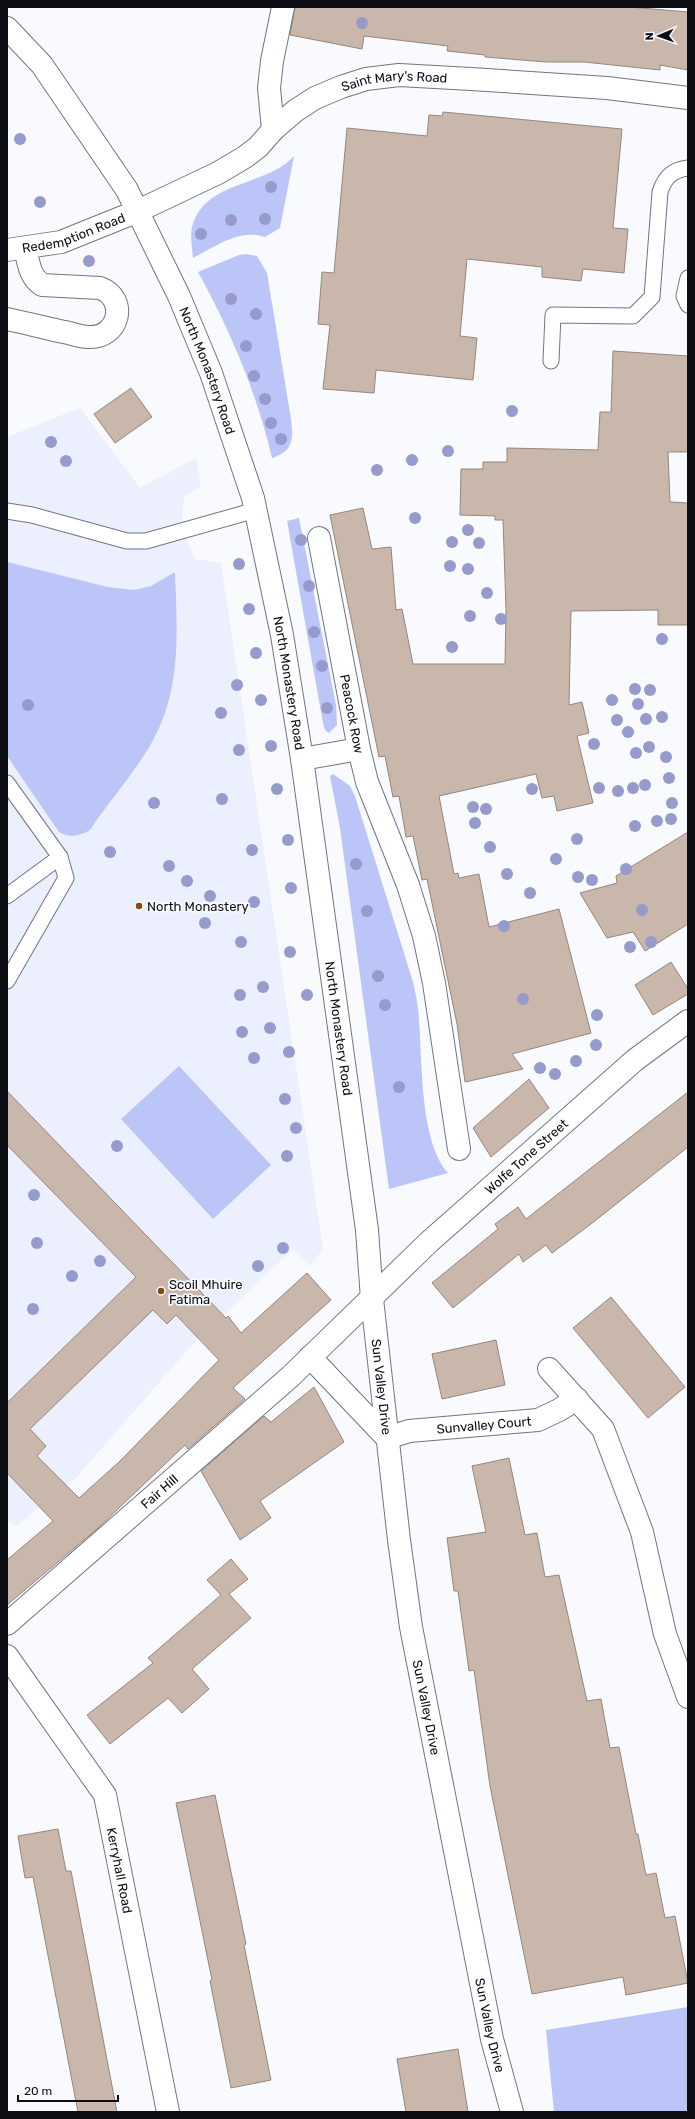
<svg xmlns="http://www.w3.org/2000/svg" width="695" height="2119" font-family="Rubik,sans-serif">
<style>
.built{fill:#ebeffe}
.green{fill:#bbc5f8}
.building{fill:#c9b7ac;stroke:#97867b;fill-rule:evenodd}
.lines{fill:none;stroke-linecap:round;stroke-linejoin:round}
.service-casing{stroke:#717485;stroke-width:17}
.minor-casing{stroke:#717485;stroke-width:24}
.tertiary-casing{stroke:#717485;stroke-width:24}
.service{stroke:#fff;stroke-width:15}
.minor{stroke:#fff;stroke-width:22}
.tertiary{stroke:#fff;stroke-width:22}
.tree{fill:#969acc}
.poi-dot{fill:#884811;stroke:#f9fafe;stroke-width:1.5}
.labels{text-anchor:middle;stroke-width:3.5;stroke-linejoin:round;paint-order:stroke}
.street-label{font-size:13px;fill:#0c0e14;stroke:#f9fafe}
.poi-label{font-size:13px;fill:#0c0e14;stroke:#f9fafe;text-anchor:start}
</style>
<rect width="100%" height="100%" fill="#f9fafe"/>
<!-- built -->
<path class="built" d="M80,408l60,80 56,-30 5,28 -17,11 -2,21 6,25 7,16 26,4 102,686 -13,17 -17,-17 -102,97 -116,133 -59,47 -9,-6v-1083z"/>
<!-- green -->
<g class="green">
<path d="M294,156l-14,72 -15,9c-25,-9 -51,10 -72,21 -1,-11 -4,-27 1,-37 16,-41 73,-35 100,-65z"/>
<path d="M246,254l11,2 10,17 24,146c2,20 3,32 -19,39 -15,-65 -42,-128 -74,-186l41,-17z"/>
<path d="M299,518l37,187 1,20 -8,8 -4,-3 -2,-7 -36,-202z"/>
<path d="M7,562l101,25 26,3 17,-4 24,-14c2,57 7,116 -22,168 -17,32 -43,59 -63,90 -11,6 -19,9 -31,2l-52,-76z"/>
<path d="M333,774l17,12 5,10 58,186c2,9 4,18 5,27 5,45 0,130 30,164l-59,16 -49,-361 -10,-52z"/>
<path d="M179,1066l92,99 -58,54 -92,-100z"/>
<path d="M688,2007v105h-134l-8,-82z"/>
</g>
<!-- building -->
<g class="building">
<path d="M295,7h334l59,5v58l-28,-5v5l-76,-8h-38l-61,-5v-2l-38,-4 1,-5 -84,-10 -2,13 -72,-14z"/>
<path d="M443,112l179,17 -9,99 15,1 -4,44 -41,-4 -2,12 -39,-4v-10l-75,-8 -7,77 17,2 -4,42 -97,-10 -2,23 -51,-4 7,-64 -12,-1 4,-52 12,1 13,-145 80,8 2,-21 13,1z"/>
<path d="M613,351l75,5v96h-20l2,50 18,1v122h-30v-15l-87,1 -2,94 13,-3 7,31 -12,3 16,67 -36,8 -3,-15 -12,2 -6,-24 -97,22 15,78 4,-1 1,5 20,-4 10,53 70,-18 32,124 -79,21 11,15 -58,13 -8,-58 -30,-145 -5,1 -9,-44 -7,1 -7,-41 -6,1 -8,-41 -6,1 -49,-242 33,-7 9,41 19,-2 5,63 6,-1 11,55h92l1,-55 -3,-89h-8v-4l-35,-1 1,-46h22v-7h24v-14l91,2 2,-38h11z"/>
<path d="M131,388l21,29 -37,26 -21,-29z"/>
<path d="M688,832v92l-43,27 -12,-19 -26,6 -27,-45 37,-10 -1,-7z"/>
<path d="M671,962l17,27v5l-35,21 -18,-30z"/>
<path d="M529,1079l20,29 -58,49 -18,-29z"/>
<path d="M7,1091l219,227 2,-2 13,17 66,-60 24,27 -98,88 12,11 -57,50 -3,-4 -88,84 -90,76v-45l46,-39 -46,-48v-70l129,-126 -129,-132zM153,1310l14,14 9,-9 43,45 -100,102 -40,36 -42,-42 9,-10 -16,-17z"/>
<path d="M688,1092v55l-97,77 -39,29 -6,-8 -23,17 -4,-8 -66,54 -21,-25 66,-54 -3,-5 23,-17 8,12z"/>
<path d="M611,1297l74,90 -37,31 -75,-90z"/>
<path d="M496,1340l9,45 -63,14 -10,-45z"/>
<path d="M314,1387l30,55 -84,59 11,17 -31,22 -39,-69 63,-55 7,6z"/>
<path d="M509,1458l16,77 12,-2 8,44 14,-2 28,126 14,-2 9,49 9,-1 17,87h2l8,41 10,-2 9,45 10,-2 13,67 -62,12 -3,-18 -91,17 -42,-208 -16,-116 -5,1 -11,-80h-4l-7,-53 39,-6 -14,-66z"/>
<path d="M231,1559l17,20 -19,15 22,24 -59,51 17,20 -27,24 -14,-15 -58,46 -23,-29 66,-52 -5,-5 73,-63 -14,-15z"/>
<path d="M215,1795l31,149 -2,1 27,135 -40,8 -21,-107 2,-1 -36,-177z"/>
<path d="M58,1829l8,42h5l46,241h-39l-45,-235 -8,1 -7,-42z"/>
<path d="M458,2049l10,63h-62l-9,-53z"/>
</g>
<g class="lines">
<!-- service casing -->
<g class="service-casing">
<g id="service">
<path d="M688,278l-4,18 4,9"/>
<path d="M551,361l2,-46 80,1 19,-19 8,-105c5,-15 12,-22 28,-24"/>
<path d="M7,511l25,4 95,26h19l110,-31"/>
<path d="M7,783l53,74 -53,39"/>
<path d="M7,981l59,-103 -6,-21"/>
</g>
</g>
<!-- minor casing -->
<g class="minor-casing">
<g id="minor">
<path d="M273,130l-4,-42 3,-27 11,-54"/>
<path id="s1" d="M7,250l54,-8 77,-31 80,-38 27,-16 13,-10 15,-17 22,-19 20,-13 26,-11 25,-8 33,-4 72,4 136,9 81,10"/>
<path d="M7,319c19,4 38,9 57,13 7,1 16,5 24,5 32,2 40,-39 12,-49l-58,-3c-13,-9 -13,-22 -17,-36"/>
<path id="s2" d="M319,538l40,211 8,33 41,103 16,51 10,47 25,166"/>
<path d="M302,759l57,-10"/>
<path id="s3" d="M310,1357l77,81 22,-7 129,-11 21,-10 18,-11"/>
<path d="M549,1369l54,60 39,103 23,102 23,63"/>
<path id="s4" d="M7,1624l284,-248 138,-134 206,-182 53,-39"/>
<path id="s5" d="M7,1656l98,139 63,317"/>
</g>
</g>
<!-- tertiary casing -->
<g class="tertiary-casing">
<g id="tertiary">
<path id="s6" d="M7,28l35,37 85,125 52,106 32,77 42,125 29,137 20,124 65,471 5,69 27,241 12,87 81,412 20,73"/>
</g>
</g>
<!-- service -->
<use href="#service" class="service"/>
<!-- minor -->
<use href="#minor" class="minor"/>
<!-- tertiary -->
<use href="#tertiary" class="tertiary"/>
</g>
<!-- trees -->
<g class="tree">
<circle cx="362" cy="23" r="6"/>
<circle cx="20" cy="139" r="6"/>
<circle cx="271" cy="187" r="6"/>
<circle cx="40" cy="202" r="6"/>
<circle cx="265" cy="219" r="6"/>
<circle cx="231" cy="220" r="6"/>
<circle cx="201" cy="234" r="6"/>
<circle cx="89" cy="261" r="6"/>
<circle cx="231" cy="299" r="6"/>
<circle cx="256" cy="314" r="6"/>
<circle cx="246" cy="346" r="6"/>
<circle cx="254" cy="376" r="6"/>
<circle cx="265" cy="399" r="6"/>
<circle cx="512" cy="411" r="6"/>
<circle cx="271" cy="423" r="6"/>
<circle cx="281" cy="439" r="6"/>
<circle cx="51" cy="442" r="6"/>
<circle cx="448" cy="451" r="6"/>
<circle cx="412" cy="460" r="6"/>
<circle cx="66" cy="461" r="6"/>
<circle cx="377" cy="470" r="6"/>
<circle cx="415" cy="518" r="6"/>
<circle cx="468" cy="530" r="6"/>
<circle cx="301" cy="540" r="6"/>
<circle cx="452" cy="542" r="6"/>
<circle cx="479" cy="543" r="6"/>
<circle cx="239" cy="564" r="6"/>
<circle cx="450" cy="566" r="6"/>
<circle cx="468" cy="569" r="6"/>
<circle cx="309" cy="586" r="6"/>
<circle cx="487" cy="593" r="6"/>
<circle cx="249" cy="609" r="6"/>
<circle cx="470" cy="616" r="6"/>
<circle cx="501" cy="619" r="6"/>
<circle cx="314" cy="632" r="6"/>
<circle cx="662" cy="639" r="6"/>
<circle cx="452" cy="647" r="6"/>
<circle cx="256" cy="653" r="6"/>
<circle cx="322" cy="666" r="6"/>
<circle cx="237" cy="685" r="6"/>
<circle cx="635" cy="689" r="6"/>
<circle cx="650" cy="690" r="6"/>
<circle cx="261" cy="700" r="6"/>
<circle cx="612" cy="700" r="6"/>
<circle cx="638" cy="704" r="6"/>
<circle cx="28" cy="705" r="6"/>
<circle cx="327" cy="708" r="6"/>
<circle cx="221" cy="713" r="6"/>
<circle cx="662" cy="717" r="6"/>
<circle cx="646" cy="719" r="6"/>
<circle cx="617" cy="720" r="6"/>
<circle cx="628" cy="732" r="6"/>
<circle cx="594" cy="744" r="6"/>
<circle cx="271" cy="746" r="6"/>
<circle cx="649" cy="747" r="6"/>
<circle cx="239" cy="750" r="6"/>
<circle cx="636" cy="753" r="6"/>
<circle cx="666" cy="757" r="6"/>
<circle cx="669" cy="778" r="6"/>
<circle cx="645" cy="785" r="6"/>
<circle cx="599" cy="788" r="6"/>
<circle cx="633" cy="788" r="6"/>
<circle cx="277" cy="789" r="6"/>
<circle cx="532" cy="789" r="6"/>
<circle cx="618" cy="791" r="6"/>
<circle cx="222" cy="799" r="6"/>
<circle cx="154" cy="803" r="6"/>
<circle cx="672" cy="803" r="6"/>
<circle cx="473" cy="807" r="6"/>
<circle cx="486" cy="809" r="6"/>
<circle cx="671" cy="819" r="6"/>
<circle cx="657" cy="821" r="6"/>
<circle cx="475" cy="823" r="6"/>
<circle cx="635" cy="826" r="6"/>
<circle cx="577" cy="839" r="6"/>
<circle cx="288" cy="840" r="6"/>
<circle cx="490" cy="847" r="6"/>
<circle cx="252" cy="850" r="6"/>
<circle cx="110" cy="852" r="6"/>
<circle cx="556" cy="859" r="6"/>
<circle cx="356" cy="864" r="6"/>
<circle cx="169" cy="866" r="6"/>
<circle cx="626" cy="869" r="6"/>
<circle cx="507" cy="874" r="6"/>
<circle cx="578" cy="877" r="6"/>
<circle cx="592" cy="880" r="6"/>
<circle cx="187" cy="881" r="6"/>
<circle cx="291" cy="888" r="6"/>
<circle cx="530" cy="893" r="6"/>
<circle cx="210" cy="896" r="6"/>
<circle cx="254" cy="902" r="6"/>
<circle cx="642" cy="910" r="6"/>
<circle cx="367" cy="911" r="6"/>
<circle cx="205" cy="923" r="6"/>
<circle cx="504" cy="926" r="6"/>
<circle cx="241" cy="942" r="6"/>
<circle cx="651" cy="942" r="6"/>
<circle cx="630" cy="947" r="6"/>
<circle cx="290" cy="952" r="6"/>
<circle cx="378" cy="976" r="6"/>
<circle cx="263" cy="987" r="6"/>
<circle cx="240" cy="995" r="6"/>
<circle cx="307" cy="995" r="6"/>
<circle cx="523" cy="999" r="6"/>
<circle cx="385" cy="1005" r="6"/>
<circle cx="597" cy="1015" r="6"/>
<circle cx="270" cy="1028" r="6"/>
<circle cx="242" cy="1032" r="6"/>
<circle cx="596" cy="1045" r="6"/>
<circle cx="289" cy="1052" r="6"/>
<circle cx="254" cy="1058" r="6"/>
<circle cx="576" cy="1061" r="6"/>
<circle cx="540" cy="1068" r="6"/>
<circle cx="555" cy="1074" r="6"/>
<circle cx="399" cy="1087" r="6"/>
<circle cx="285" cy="1099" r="6"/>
<circle cx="296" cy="1128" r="6"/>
<circle cx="117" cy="1146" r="6"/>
<circle cx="287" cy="1156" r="6"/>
<circle cx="34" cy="1195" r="6"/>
<circle cx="37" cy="1243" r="6"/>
<circle cx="283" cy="1248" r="6"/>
<circle cx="100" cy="1261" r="6"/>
<circle cx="258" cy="1266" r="6"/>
<circle cx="72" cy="1276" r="6"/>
<circle cx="33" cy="1309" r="6"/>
</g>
<!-- markers -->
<g class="poi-dot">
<circle cx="139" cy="906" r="4"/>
<circle cx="161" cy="1291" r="4"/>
</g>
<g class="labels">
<!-- street labels -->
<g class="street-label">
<text dy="5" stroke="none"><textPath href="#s1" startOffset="432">Saint Mary's Road</textPath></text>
<text dy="5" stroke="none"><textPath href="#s1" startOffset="69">Redemption Road</textPath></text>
<text dy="5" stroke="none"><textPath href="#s6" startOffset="400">North Monastery Road</textPath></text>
<text dy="5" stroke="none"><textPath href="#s6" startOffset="724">North Monastery Road</textPath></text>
<text dy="5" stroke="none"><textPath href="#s2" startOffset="179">Peacock Row</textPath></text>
<text dy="5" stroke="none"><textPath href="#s6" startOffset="1073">North Monastery Road</textPath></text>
<text dy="5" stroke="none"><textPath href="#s4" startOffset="699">Wolfe Tone Street</textPath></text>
<text dy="5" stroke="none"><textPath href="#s6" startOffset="1434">Sun Valley Drive</textPath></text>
<text dy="5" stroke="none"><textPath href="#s3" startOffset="210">Sunvalley Court</textPath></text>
<text dy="5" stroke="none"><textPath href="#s4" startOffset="202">Fair Hill</textPath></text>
<text dy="5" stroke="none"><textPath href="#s6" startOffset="1758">Sun Valley Drive</textPath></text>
<text dy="5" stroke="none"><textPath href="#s5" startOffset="247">Kerryhall Road</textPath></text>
<text dy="5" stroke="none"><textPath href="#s6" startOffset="2082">Sun Valley Drive</textPath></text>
</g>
<!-- poi labels -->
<g class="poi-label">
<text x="147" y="911">North Monastery</text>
<text x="169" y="1289">Scoil Mhuire<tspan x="169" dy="15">Fatima</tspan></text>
</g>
</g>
<!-- border -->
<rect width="695" height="2119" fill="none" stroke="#0c0e14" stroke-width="16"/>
<!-- north arrow -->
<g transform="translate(659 36) rotate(268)" stroke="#f9fafe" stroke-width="3" paint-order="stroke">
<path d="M0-3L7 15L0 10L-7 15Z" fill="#0c0e14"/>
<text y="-6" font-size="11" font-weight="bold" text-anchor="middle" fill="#0c0e14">N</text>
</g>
<!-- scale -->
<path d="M18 2095v6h100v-6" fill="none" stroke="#0c0e14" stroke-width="2"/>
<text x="24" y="2095" font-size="12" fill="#0c0e14" stroke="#f9fafe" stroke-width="3" paint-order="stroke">20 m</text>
</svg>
